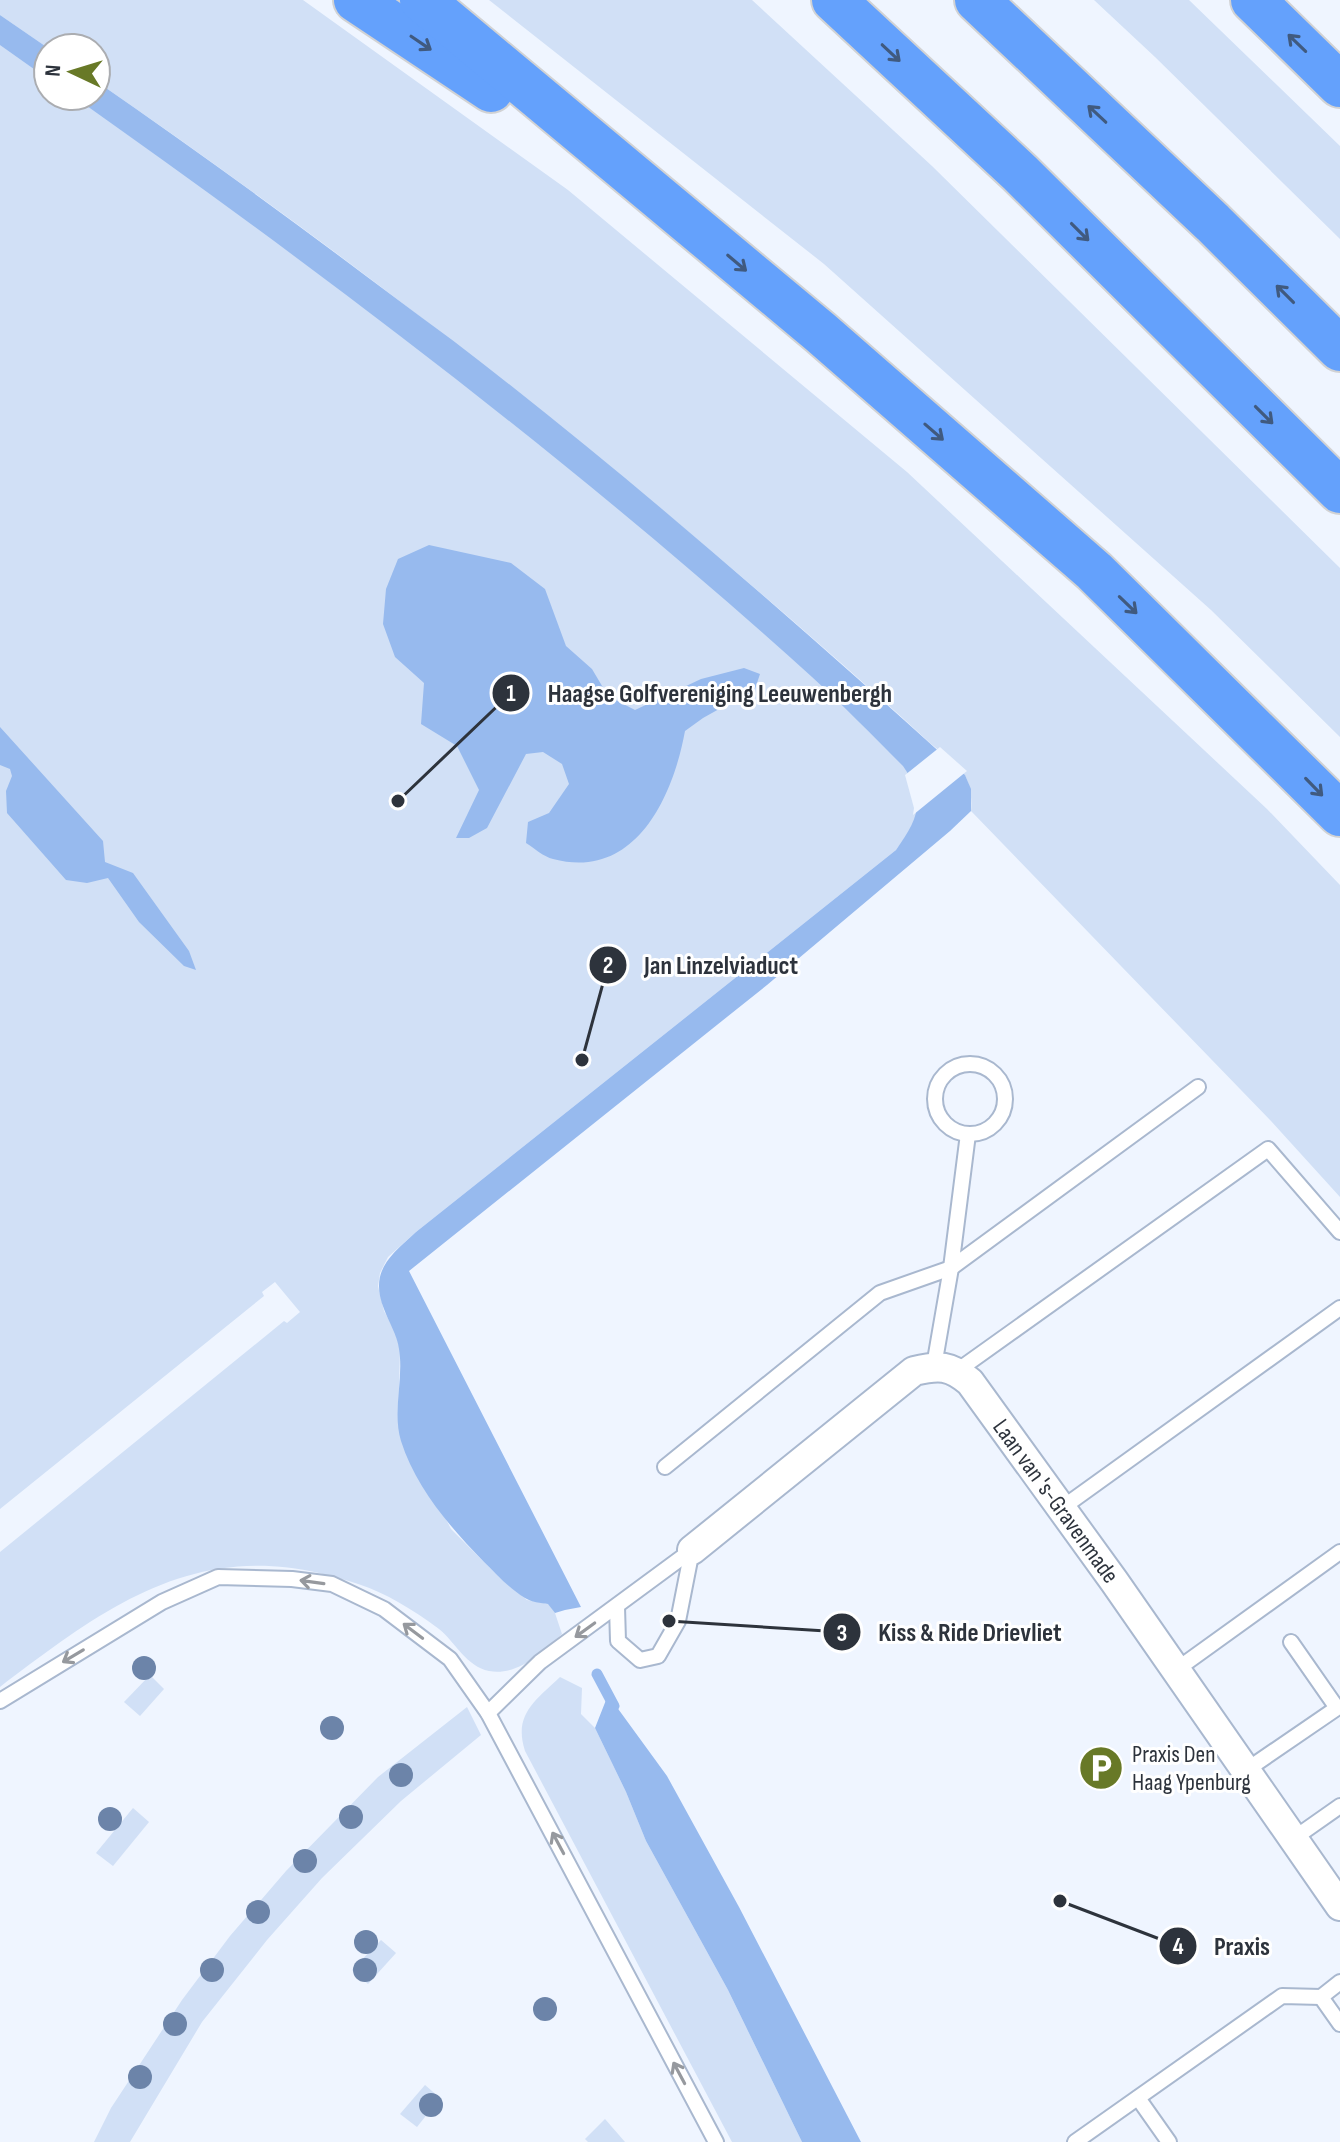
<svg xmlns="http://www.w3.org/2000/svg" width="1340" height="2142" font-family="'Sofia Sans Condensed',sans-serif">
<style>
.green{fill:#d1e0f6}
.water{fill:#97baee}
.pier{fill:#eff5ff}
.lines{fill:none;stroke-linecap:round;stroke-linejoin:round}
.stream{stroke:#97baee;stroke-width:11}
.lane-casing{stroke:#a9b8cf;stroke-width:18}
.street-casing{stroke:#a9b8cf;stroke-width:32}
.highway-casing{stroke:#d1d2d4;stroke-width:48}
.lane{stroke:#fff;stroke-width:14}
.street{stroke:#fff;stroke-width:28}
.highway{stroke:#64a1fc;stroke-width:44}
.tree{fill:#6c84a9}
.oneway{stroke:#405a7f}
.oneway2{stroke:#96999e}
.labels{text-anchor:middle;stroke-width:6;stroke-linejoin:round;paint-order:stroke}
.street-label{font-size:24px;fill:#2d333c;stroke:#fff}
.poi-label{font-size:24px;fill:#2d333c;stroke:#fff;text-anchor:start}
.leader{fill:none;stroke:#2d333c;stroke-width:3}
.callout-dot{fill:#2d333c;stroke:#fff;stroke-width:3}
.mark-label{font-size:24px;text-anchor:middle;font-weight:bold;fill:#fff}
.callout-label{font-size:26px;text-anchor:middle;font-weight:bold;fill:#2d333c;stroke:#fff;stroke-width:6;stroke-linejoin:round;paint-order:stroke}
</style>
<rect width="100%" height="100%" fill="#eff5ff"/>
<!-- green -->
<g class="green">
<path d="M0,0h303l265,190 339,282 360,337 73,76v312l-69,-76 -300,-310c1,-11 0,-25 -6,-35 -5,-10 -26,-25 -35,-33 -37,-34 -75,-68 -113,-101 -229,-201 -470,-388 -721,-561v-33h-48l-48,-33z"/>
<path d="M489,0h263l180,166 408,402v169l-129,-127 -387,-346z"/>
<path d="M1094,0h95l151,146v93l-185,-182z"/>
<path d="M0,27l48,33v36h48l419,308 373,320 -14,12 30,30 7,11 7,31 -1,6 -8,19 -13,17 -480,382 -28,25 -8,16 -2,13 6,25 11,20 5,19 -2,75 53,104 47,47 29,24 22,4 6,9 7,21c-20,18 -43,42 -73,37 -22,-4 -34,-29 -50,-42 -13,-10 -27,-19 -41,-27 -25,-15 -51,-22 -79,-29 -131,-30 -220,39 -319,114v-135l284,-231 3,2 13,-11 -25,-30 -13,10 2,4 -264,213z"/>
<path d="M150,1675l14,14 -24,27 -16,-14z"/>
<path d="M560,1677l22,11 -1,26 14,14 31,64 20,49 82,149 74,152h-70l-207,-391c-12,-37 11,-51 35,-74z"/>
<path d="M467,1707l14,28 -80,66 -79,77 -55,62 -65,82 -72,120h-36l17,-34 71,-108 48,-64 56,-65 92,-94z"/>
<path d="M133,1808l16,14 -36,44 -17,-13z"/>
<path d="M381,1940l15,13 -28,31 -16,-14z"/>
<path d="M425,2085l15,13 -23,29 -17,-13z"/>
<path d="M605,2119l20,23h-37l-3,-3z"/>
</g>
<!-- water -->
<g class="water">
<path d="M0,15l48,33v31l-48,-34z"/>
<path d="M96,81c91,63 181,128 270,195 38,29 78,57 116,87 167,130 326,270 483,412l6,14v22l-21,20 -183,154 -358,286 172,336 -16,3 -10,3 -7,-9c-7,-1 -17,-2 -23,-6 -15,-9 -29,-24 -41,-36 -34,-35 -68,-74 -83,-121 -9,-30 3,-62 -2,-92 -2,-15 -10,-26 -15,-40 -15,-38 6,-53 32,-77l480,-382c22,-31 31,-50 7,-84 -30,-30 -59,-60 -91,-89 -232,-210 -483,-400 -739,-581h23z"/>
<path d="M429,545l82,18 34,26 21,57 26,23 16,27 27,14 66,-31 43,-11 16,6 -5,15 -52,29 -18,13c-12,66 -50,150 -132,128 -9,-2 -19,-11 -27,-16l2,-21 21,-9 20,-29 -7,-20 -19,-12 -17,2 -39,74 -18,10h-13l23,-48 -22,-44 -36,-22 3,-41 -29,-26 -12,-33 3,-35 12,-30z"/>
<path d="M0,727l103,114 2,21 28,11 56,78 7,19 -12,-4 -45,-44 -31,-44 -21,5 -21,-3 -59,-67 -1,-22 6,-15 -2,-7 -10,-4z"/>
<path d="M608,1695l59,81 72,131 122,235h-59l-74,-152 -82,-149 -20,-49 -31,-64z"/>
</g>
<!-- pier -->
<path class="pier" d="M940,747l27,24 -54,44 1,-7 -9,-33z"/>
<g class="lines">
<!-- stream -->
<path class="stream" d="M597,1674l17,32"/>
<!-- lane casing -->
<g class="lane-casing">
<g id="lane">
<circle cx="970" cy="1099" r="35"/>
<path d="M934,1366l17,-98 17,-134"/>
<path d="M957,1371l311,-222 72,83"/>
<path d="M665,1467l215,-174 71,-25 247,-181"/>
<path d="M1062,1508l278,-200"/>
<path d="M617,1607l1,34 22,19 18,-4 20,-35 14,-71"/>
<path d="M1176,1670l164,-118"/>
<path d="M0,1701l162,-99 56,-25 74,2 40,5 52,25 66,50 38,54 228,429"/>
<path d="M488,1713l52,-51 152,-112"/>
<path d="M1245,1771l92,-63 -46,-66"/>
<path d="M1293,1839l47,-33"/>
<path d="M1340,1982l-19,15 19,27"/>
<path d="M1138,2098l31,44"/>
<path d="M1075,2142l207,-146 39,1"/>
</g>
</g>
<!-- street casing -->
<g class="street-casing">
<path id="street" d="M692,1550l222,-179c25,-6 36,-6 56,11l144,199 226,325"/>
</g>
<!-- highway casing -->
<g class="highway-casing">
<g id="highway">
<path d="M356,0l135,90"/>
<path d="M422,0l398,332 274,239 246,243"/>
<path d="M834,0l186,173 320,318"/>
<path d="M977,0l236,223 127,126"/>
<path d="M1253,0l87,85"/>
</g>
</g>
<!-- lane -->
<use href="#lane" class="lane"/>
<!-- street -->
<use href="#street" class="street"/>
<!-- highway -->
<use href="#highway" class="highway"/>
</g>
<!-- trees -->
<g class="tree">
<circle cx="144" cy="1668" r="12"/>
<circle cx="332" cy="1728" r="12"/>
<circle cx="401" cy="1775" r="12"/>
<circle cx="351" cy="1817" r="12"/>
<circle cx="110" cy="1819" r="12"/>
<circle cx="305" cy="1861" r="12"/>
<circle cx="258" cy="1912" r="12"/>
<circle cx="366" cy="1942" r="12"/>
<circle cx="212" cy="1970" r="12"/>
<circle cx="365" cy="1970" r="12"/>
<circle cx="545" cy="2009" r="12"/>
<circle cx="175" cy="2024" r="12"/>
<circle cx="140" cy="2077" r="12"/>
<circle cx="431" cy="2105" r="12"/>
</g>
<!-- one-way arrows -->
<defs><path id="oneway-shaft" d="M-6 0H5M1.5-3L5.5 0L1.5 3" fill="none" stroke-width="1.6" stroke-linecap="round" stroke-linejoin="round" transform="scale(2)"/></defs>
<g class="oneway">
<use href="#oneway-shaft" transform="translate(421 43) rotate(34)"/>
<use href="#oneway-shaft" transform="translate(1297 43) rotate(-136)"/>
<use href="#oneway-shaft" transform="translate(891 53) rotate(43)"/>
<use href="#oneway-shaft" transform="translate(1097 114) rotate(-137)"/>
<use href="#oneway-shaft" transform="translate(1080 232) rotate(45)"/>
<use href="#oneway-shaft" transform="translate(737 263) rotate(40)"/>
<use href="#oneway-shaft" transform="translate(1285 294) rotate(-135)"/>
<use href="#oneway-shaft" transform="translate(1264 415) rotate(45)"/>
<use href="#oneway-shaft" transform="translate(934 432) rotate(41)"/>
<use href="#oneway-shaft" transform="translate(1128 605) rotate(44)"/>
<use href="#oneway-shaft" transform="translate(1314 787) rotate(46)"/>
</g>
<g class="oneway2">
<use href="#oneway-shaft" transform="translate(312 1582) rotate(-172)"/>
<use href="#oneway-shaft" transform="translate(585 1630) rotate(144)"/>
<use href="#oneway-shaft" transform="translate(413 1631) rotate(-143)"/>
<use href="#oneway-shaft" transform="translate(73 1656) rotate(149)"/>
<use href="#oneway-shaft" transform="translate(558 1843) rotate(-118)"/>
<use href="#oneway-shaft" transform="translate(679 2073) rotate(-118)"/>
</g>
<!-- icons -->
<defs>
<g id="parking-disc" transform="scale(2.3)"><circle r="9.5" fill="#687927" stroke="#fff"/><path d="M-3.5-5.5H1a3.5 3.5 0 0 1 0 7H-1V5.5H-3.5ZM-1-3.4V-.6H.8a1.4 1.4 0 0 0 0-2.8Z" fill="#fff"/></g>
</defs>
<g fill-rule="evenodd">
<use href="#parking-disc" x="1101" y="1768"/>
</g>
<g class="labels">
<!-- street labels -->
<g class="street-label">
<text transform="translate(1056 1501) rotate(54)" y="8">Laan van 's-Gravenmade</text>
</g>
<!-- poi labels -->
<g class="poi-label">
<text x="1132" y="1762">Praxis Den<tspan x="1132" dy="28">Haag Ypenburg</tspan></text>
</g>
</g>
<!-- callouts -->
<path class="leader" d="M398 801L511 693M582 1060L608 965M669 1621L842 1632M1060 1901L1178 1946"/>
<g class="callout-dot">
<circle cx="398" cy="801" r="8"/>
<circle cx="582" cy="1060" r="8"/>
<circle cx="669" cy="1621" r="8"/>
<circle cx="1060" cy="1901" r="8"/>
<circle cx="511" cy="693" r="20"/>
<circle cx="608" cy="965" r="20"/>
<circle cx="842" cy="1632" r="20"/>
<circle cx="1178" cy="1946" r="20"/>
</g>
<g class="mark-label">
<text x="511" y="701">1</text>
<text x="608" y="973">2</text>
<text x="842" y="1641">3</text>
<text x="1178" y="1954">4</text>
</g>
<g class="callout-label">
<text x="720" y="702">Haagse Golfvereniging Leeuwenbergh</text>
<text x="721" y="974">Jan Linzelviaduct</text>
<text x="970" y="1641">Kiss &amp; Ride Drievliet</text>
<text x="1242" y="1955">Praxis</text>
</g>
<!-- north arrow -->
<g transform="translate(72 72) rotate(274)"><circle r="38" fill="#ffffff" stroke="#abadb1" stroke-width="2"/>
<path d="M0-6L14 30L0 20L-14 30Z" fill="#687927"/>
<text y="-12" font-size="22" font-weight="bold" text-anchor="middle" fill="#2d333c">N</text>
</g>
</svg>
